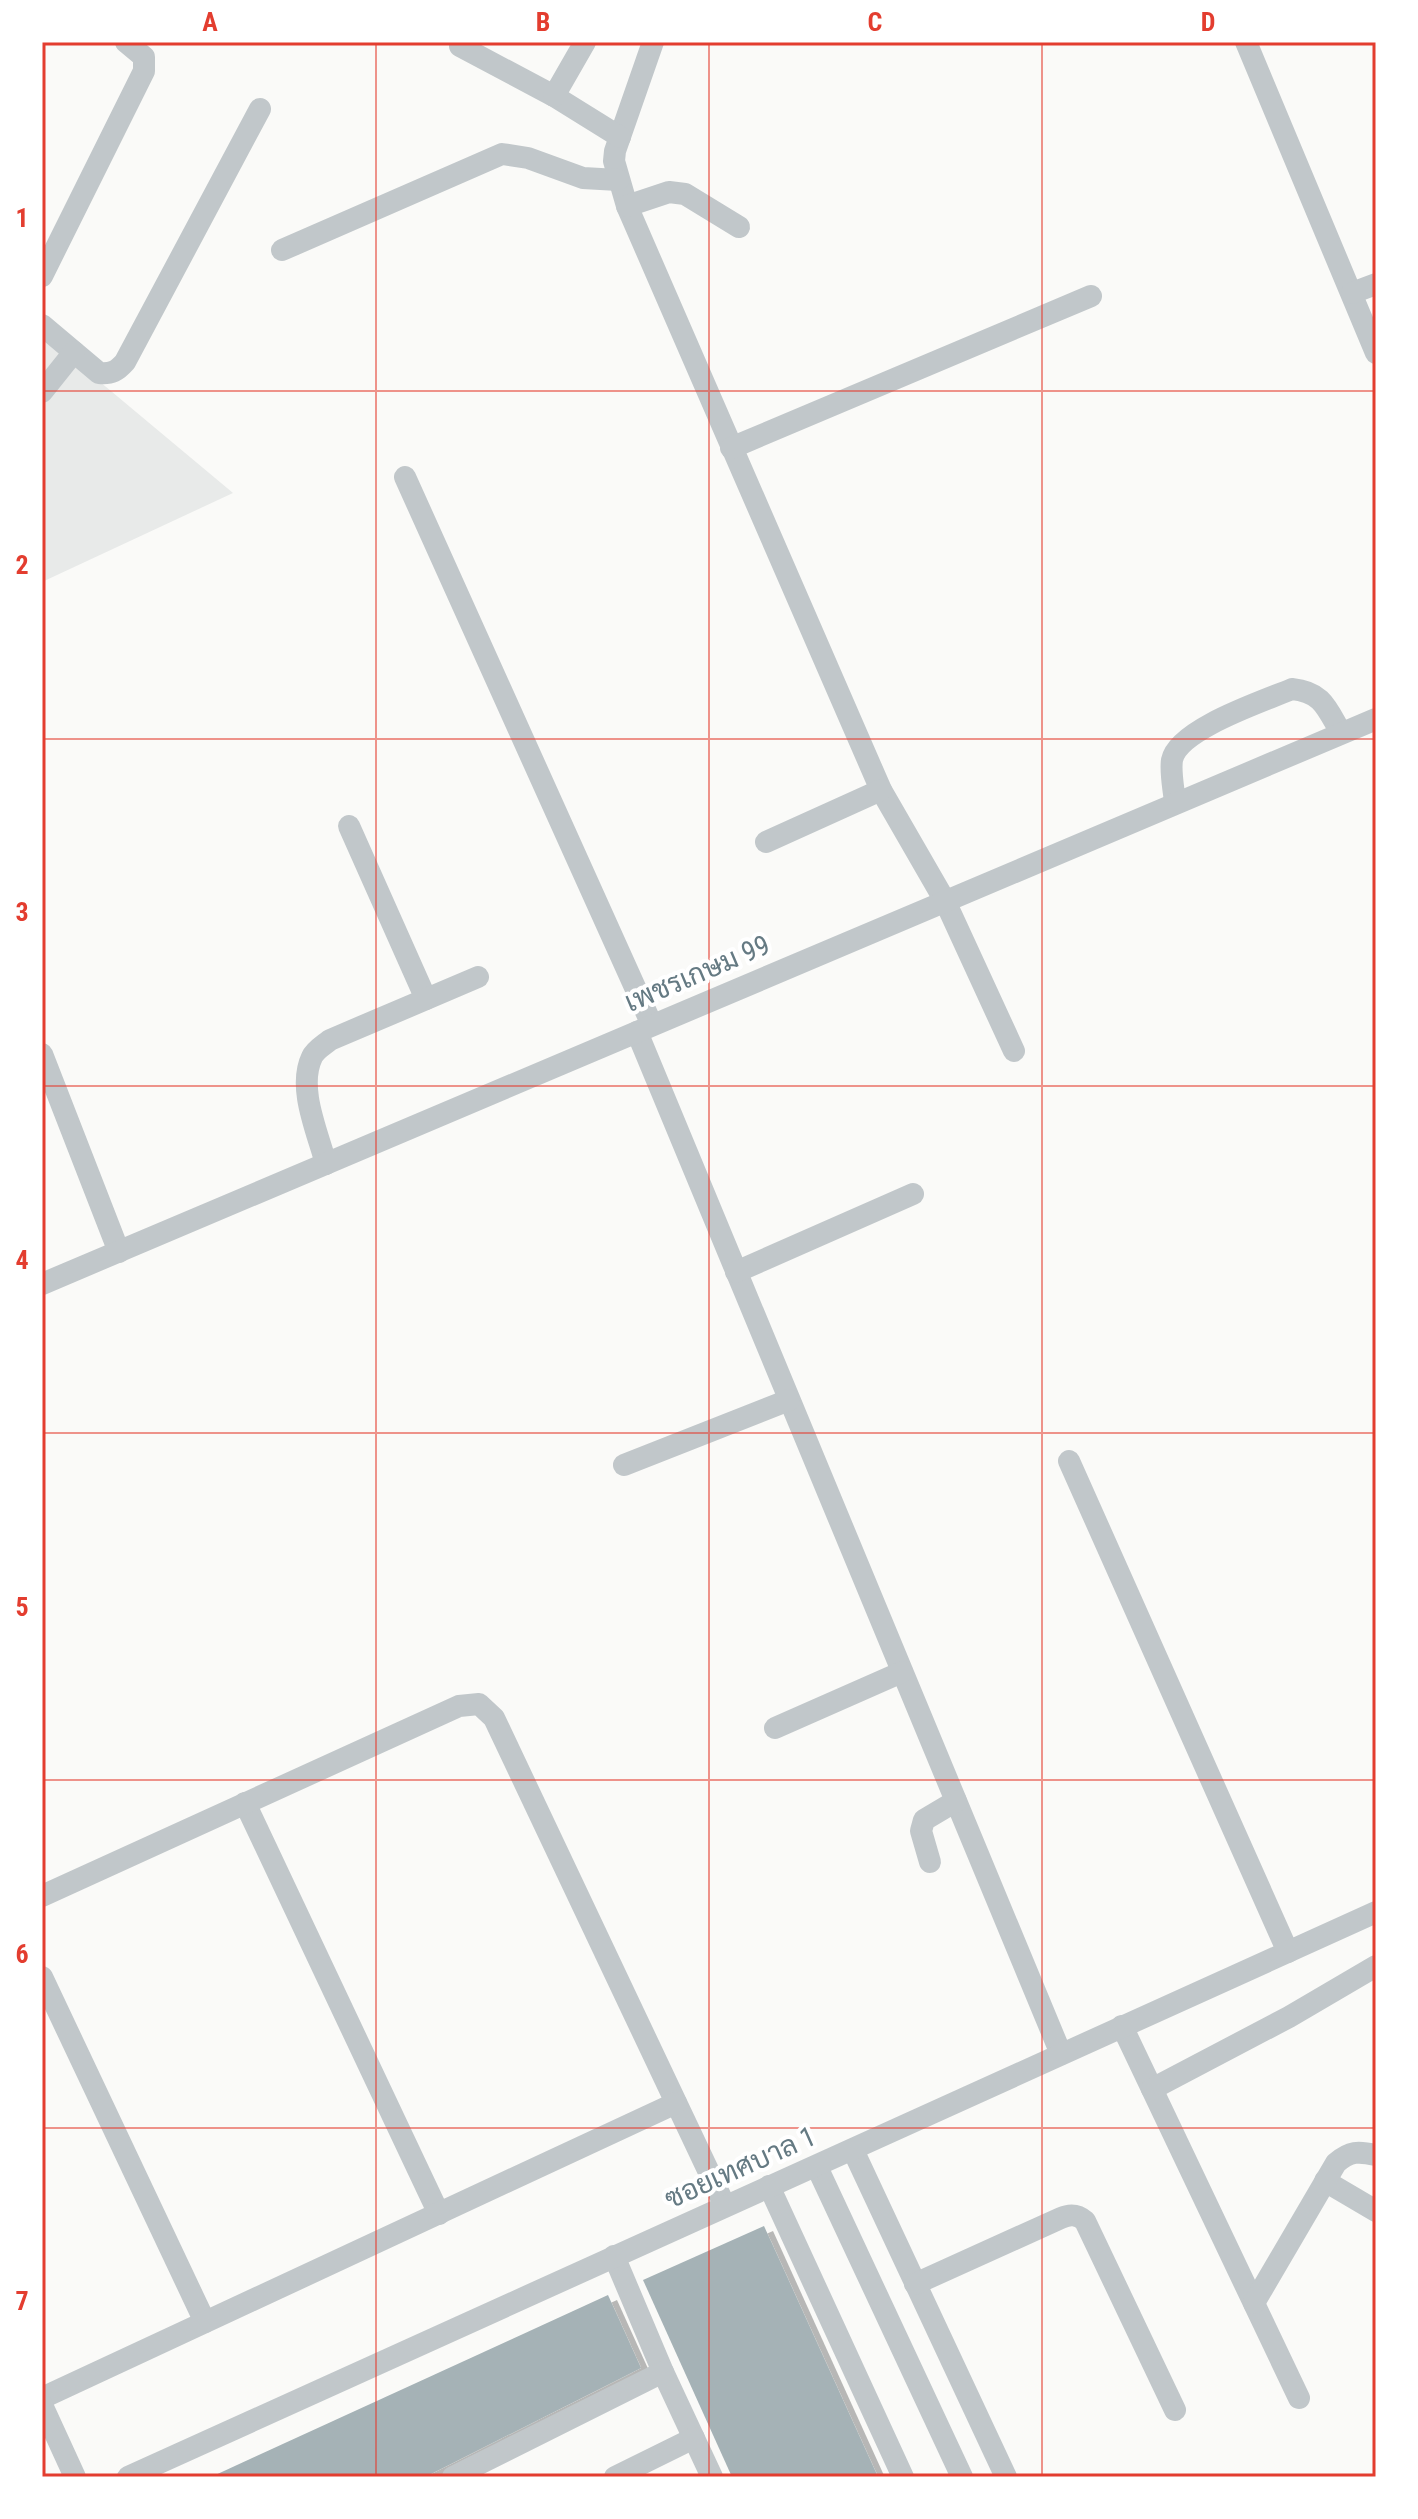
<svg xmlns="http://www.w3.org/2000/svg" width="1418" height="2519" font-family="'Roboto Condensed',Sarabun,sans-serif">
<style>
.built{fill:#e8eae9}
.building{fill:#a5b2b6;filter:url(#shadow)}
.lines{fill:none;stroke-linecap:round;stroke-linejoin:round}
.minor{stroke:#c1c7ca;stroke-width:22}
.grid{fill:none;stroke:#e33d2f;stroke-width:2;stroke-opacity:0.55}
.labels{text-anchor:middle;stroke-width:8;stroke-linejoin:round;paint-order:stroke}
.street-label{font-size:28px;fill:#657a83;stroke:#fff}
.neatline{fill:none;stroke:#e33d2f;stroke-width:3}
.grid-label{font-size:26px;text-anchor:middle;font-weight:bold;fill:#e33d2f}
</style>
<defs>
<filter id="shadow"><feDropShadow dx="9" dy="5" stdDeviation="0" flood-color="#0004"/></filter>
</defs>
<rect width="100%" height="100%" fill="#fafaf8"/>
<!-- built -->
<path class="built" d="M42,326l21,25 170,142 -191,89z"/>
<!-- building -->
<g class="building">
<path d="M764,2226l114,251h-146l-89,-197z"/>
<path d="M608,2295l33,73 -216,109h-214z"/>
</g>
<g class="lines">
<!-- minor -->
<g class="minor">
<path d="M653,42l-38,109 -1,10 13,45 254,584 64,111 69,150"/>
<path d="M1246,42l130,311"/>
<path d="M460,46l94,50 66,41"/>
<path d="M554,96l31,-54"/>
<path d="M627,206l42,-14 16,2 54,33"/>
<path d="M282,250l220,-96 26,4 55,20 35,2"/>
<path d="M42,276l102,-205v-14l-18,-15"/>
<path d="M1352,293l24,-9"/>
<path d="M42,325l57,48c13,1 18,-2 26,-11l135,-253"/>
<path d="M42,392l32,-40"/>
<path d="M731,448l360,-152"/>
<path d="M405,477l247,548"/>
<path d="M1175,803c-1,-13 -5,-30 -3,-43 6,-31 92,-59 120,-71 31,3 35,20 49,44"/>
<path d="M349,826l77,173"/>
<path d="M766,842l115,-52"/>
<path d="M637,1032l424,1022"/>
<path d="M42,1054l77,198"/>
<path d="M326,1164c-8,-31 -29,-76 -14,-107 3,-7 12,-12 18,-17l148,-63"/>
<path d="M736,1272l177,-78"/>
<path d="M42,1284l1334,-565"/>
<path d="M1069,1461l219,491"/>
<path d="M624,1465l165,-65"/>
<path d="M775,1728l127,-56"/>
<path d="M245,1803l194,411"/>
<path d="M930,1862l-9,-31 3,-11 32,-19"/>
<path d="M42,1896l417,-190 20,-2 15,14 231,488"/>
<path d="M42,1977l163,345"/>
<path d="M1122,2026l177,372"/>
<path d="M1152,2089l137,-72 87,-51"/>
<path d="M853,2150l153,327"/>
<path d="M817,2167l145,310"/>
<path d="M1325,2181l51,30"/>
<path d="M769,2186l134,291"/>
<path d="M614,2256l49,116 49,105"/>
<path d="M915,2284l146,-66c9,-4 16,-4 24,3l90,189"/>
<path d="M1254,2303l82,-140c14,-12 22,-12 40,-8"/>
<path d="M42,2398l634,-295"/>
<path d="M42,2405l33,72"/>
<path d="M128,2477l1248,-565"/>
<path d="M453,2477l210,-105"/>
<path d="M615,2477l79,-39"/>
</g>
</g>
<!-- grid -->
<path class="grid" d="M376,42v2435M709,42v2435M1042,42v2435M42,391h1334M42,739h1334M42,1086h1334M42,1433h1334M42,1780h1334M42,2128h1334"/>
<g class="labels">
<!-- street labels -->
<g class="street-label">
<text transform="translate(697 973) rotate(-23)" y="10">เพชรเกษม 99</text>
<text transform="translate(740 2167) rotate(-24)" y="10">ซอยเทศบาล 1</text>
</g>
</g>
<!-- border -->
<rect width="1418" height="2519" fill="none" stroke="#ffffff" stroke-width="88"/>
<rect x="44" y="44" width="1330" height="2431" class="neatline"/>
<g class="grid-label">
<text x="210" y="31">A</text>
<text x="543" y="31">B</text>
<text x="875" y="31">C</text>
<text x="1208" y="31">D</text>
<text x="22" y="227">1</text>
<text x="22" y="574">2</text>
<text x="22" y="921">3</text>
<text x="22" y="1269">4</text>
<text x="22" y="1616">5</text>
<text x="22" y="1963">6</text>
<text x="22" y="2310">7</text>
</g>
</svg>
